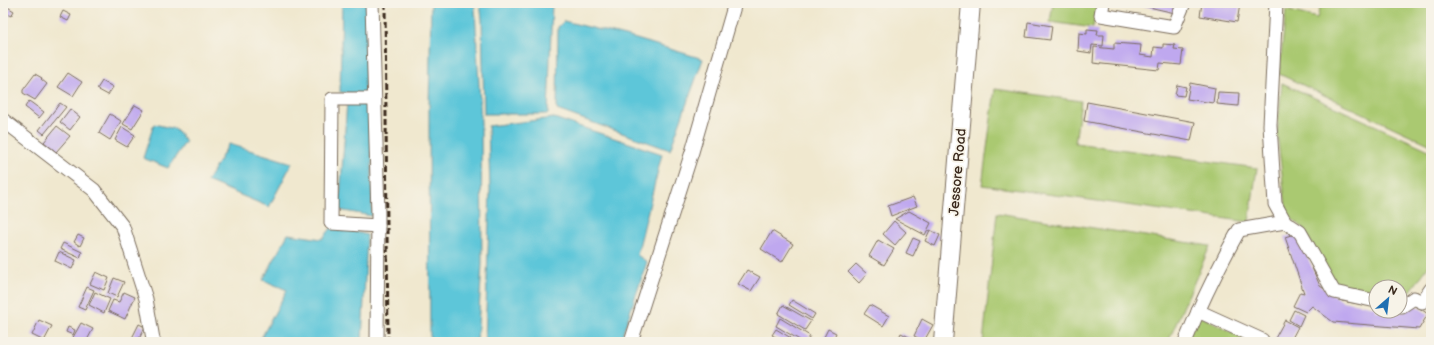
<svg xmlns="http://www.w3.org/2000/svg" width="1434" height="345" font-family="'Balsamiq Sans',sans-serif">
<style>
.green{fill:#aac971;stroke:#727a48}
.water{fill:#5dc6d9;stroke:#4c787c}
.building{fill:#bfa8ef}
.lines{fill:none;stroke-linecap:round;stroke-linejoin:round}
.minor-casing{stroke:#7a6c5c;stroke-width:15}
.highway-casing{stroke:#7a6c5c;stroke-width:20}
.minor{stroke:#fff;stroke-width:13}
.highway{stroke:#fff;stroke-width:18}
.rail{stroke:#3b2a1e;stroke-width:3;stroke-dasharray:6 3;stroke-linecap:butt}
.labels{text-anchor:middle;stroke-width:3.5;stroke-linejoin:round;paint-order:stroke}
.street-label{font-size:14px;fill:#3b2a1e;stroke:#f7f3e8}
</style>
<rect width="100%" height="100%" fill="#f7f3e8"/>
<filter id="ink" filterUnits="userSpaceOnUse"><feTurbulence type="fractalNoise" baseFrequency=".025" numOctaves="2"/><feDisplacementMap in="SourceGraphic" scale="8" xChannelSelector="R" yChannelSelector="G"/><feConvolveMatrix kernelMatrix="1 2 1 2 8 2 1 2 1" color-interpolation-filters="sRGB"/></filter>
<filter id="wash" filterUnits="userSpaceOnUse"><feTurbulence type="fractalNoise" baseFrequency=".012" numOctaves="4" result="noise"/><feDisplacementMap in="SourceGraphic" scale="16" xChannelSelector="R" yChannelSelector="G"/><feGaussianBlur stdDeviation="0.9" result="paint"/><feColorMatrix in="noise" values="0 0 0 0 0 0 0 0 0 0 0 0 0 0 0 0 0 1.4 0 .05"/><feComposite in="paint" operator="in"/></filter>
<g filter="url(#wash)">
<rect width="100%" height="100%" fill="#f0e8cf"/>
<!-- green -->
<g class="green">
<path d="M1053,3h44l-4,25 -43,-6z"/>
<path d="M1321,3h110v142l-152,-71 7,-64 31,8z"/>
<path d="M1282,83l149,68v112l-27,37 -4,-1v-12h-24v8l-38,-6 -36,-62 -15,-12 -10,-82z"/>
<path d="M995,89l86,12 -6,42 182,25 -8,54 -267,-37z"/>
<path d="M997,213l213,33 -42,96h-185z"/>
<path d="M1196,314l57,28h-66z"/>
</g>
<!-- water -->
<g class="water">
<path d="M342,3h25l-2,91 -25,-2z"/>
<path d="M431,3h43l1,6 6,114 1,141 -5,78h-47l-1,-232z"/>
<path d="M480,3h72l-4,111h-64l-2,-95z"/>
<path d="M564,21l69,17 70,21 -33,91 -113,-40 1,-83z"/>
<path d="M347,102l25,3v111l-33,-6z"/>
<path d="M554,118l108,36 -25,101 10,7 -27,80h-135l5,-153 -2,-63z"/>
<path d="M154,124l21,5 11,12 -18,27 -25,-10z"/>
<path d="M229,144l63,19 -23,44 -62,-26z"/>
<path d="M334,225l33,10 -5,107h-103l28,-52 -24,-10 25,-46 34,5z"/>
</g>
<g id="blocks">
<!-- building -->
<g class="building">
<path d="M1131,3h45l-1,10z"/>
<path d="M1202,3l38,1 -3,18 -37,-6z"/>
<path d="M6,6l8,5 -3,5 -8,-4z"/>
<path d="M63,11l8,4 -3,6 -8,-4z"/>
<path d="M1028,22l24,4 -2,14 -24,-3z"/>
<path d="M1087,29l11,1 -1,5h7l-1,11 -11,-1 -1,8 -13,-2 1,-18 8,1z"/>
<path d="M1114,43l27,2 -1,10 13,2 1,-10 9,1v-4l12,1 -1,4 9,1 -2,15 -21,-2 -1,7 -66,-7 1,-16 20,2z"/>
<path d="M68,73l14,9 -9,14 -15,-9z"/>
<path d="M35,74l7,4 -1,1 6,5 -12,16 -12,-7v-3z"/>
<path d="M102,81l11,6 -5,8 -11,-6z"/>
<path d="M1190,83l25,5 -2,15 -26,-4z"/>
<path d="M1177,85l9,2 -2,9 -9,-1z"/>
<path d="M1218,92l21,1 -1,13 -21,-2z"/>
<path d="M29,101l15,11 -5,6 -14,-11z"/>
<path d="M1087,102l108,20 -4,19 -107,-20z"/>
<path d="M60,103l6,4 -22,27 -5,-4z"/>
<path d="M135,105l9,5 -12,19 -9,-5z"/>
<path d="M70,109l10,8 -10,13 -10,-8z"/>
<path d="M110,114l11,7 -11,19 -11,-7z"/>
<path d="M57,126l13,10 -14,16 -12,-10z"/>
<path d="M122,127l13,8 -8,12 -12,-7z"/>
<path d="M913,197l4,9 -26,10 -3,-10z"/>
<path d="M909,211l22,12 -6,12 -30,-16z"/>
<path d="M894,221l12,11 -11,13 -12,-11z"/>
<path d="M930,230l10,5 -5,11 -10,-5z"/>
<path d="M772,231l21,13 -11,18 -21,-13z"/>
<path d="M1297,233l23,53 22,15 34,6v4l29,1 7,-9 16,11 -9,15 -86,-7 -21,-16 -6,6 -13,-6 7,-14 4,1 -19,-56z"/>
<path d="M78,235l6,3 -4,8 -6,-4z"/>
<path d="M913,238l7,3 -7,15 -7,-3z"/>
<path d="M878,240l16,9 -10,16 -15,-9z"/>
<path d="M63,243l19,9 -2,6 -20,-9z"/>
<path d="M59,252l17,8 -4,9 -17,-8z"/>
<path d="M856,264l11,10 -8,9 -11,-11z"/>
<path d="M747,270l13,7 -9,14 -13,-7z"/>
<path d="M96,272l13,6 -5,12 -14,-6z"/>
<path d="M114,278l10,4 -7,15 -9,-4z"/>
<path d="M87,287l7,3 -9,20 -7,-3z"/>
<path d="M95,292l15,7 -6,14 -15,-8z"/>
<path d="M124,292l11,5 -10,22 -17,-8 5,-11 6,2z"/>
<path d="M792,300l23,14 -3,5 -23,-14z"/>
<path d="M783,305l28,16 -6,9 -27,-16z"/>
<path d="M870,305l19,11 -6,10 -19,-12z"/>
<path d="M1294,310l10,5 -5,11 -10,-6z"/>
<path d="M780,318l30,18 -4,6h-3l-27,-16z"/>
<path d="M922,319l11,6 -9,16 -10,-5z"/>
<path d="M39,320l13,6 -8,15 -12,-6z"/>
<path d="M1285,320l13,7 -8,15h-17z"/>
<path d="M81,323l12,6 -7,13h-14l-1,-1z"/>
<path d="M139,324l6,3 -7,14 -6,-3z"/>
<path d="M68,327l7,3 -2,5 -7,-3z"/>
<path d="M776,329l15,9 -2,4h-5l-12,-7z"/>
<path d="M828,329l8,4 -4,9 -9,-3z"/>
<path d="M901,333l18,9h-22z"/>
</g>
</g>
</g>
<g filter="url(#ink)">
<use href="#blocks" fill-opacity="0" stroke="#7a6c5c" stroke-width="1"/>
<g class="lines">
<!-- minor casing -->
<g class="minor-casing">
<g id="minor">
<path d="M372,3l6,211 -1,128"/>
<path d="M1103,3l-2,12 73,12 10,-24"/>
<path d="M1276,3l-6,122 5,79 10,18 15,10 34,60 42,9"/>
<path d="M374,99h-42l-1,124 47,3"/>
<path d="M3,120l91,70 29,37 23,72 7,40 1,3"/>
<path d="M1400,306h2l12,-8 8,4 9,-13"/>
<path d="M1198,311l64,29"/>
<path d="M631,342l61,-190 43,-149"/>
<path d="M1185,342c16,-39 34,-76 54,-112l46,-8"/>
</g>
</g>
<!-- highway casing -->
<g class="highway-casing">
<path id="highway" d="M943,342l28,-339"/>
</g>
<!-- minor -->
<use href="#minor" class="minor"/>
<!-- highway -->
<use href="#highway" class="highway"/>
<!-- rail -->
<path class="rail" d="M385,3l3,339"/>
</g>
</g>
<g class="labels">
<!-- street labels -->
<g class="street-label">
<text transform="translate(957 172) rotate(-85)" y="5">Jessore Road</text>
</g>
</g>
<!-- margin -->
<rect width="1434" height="345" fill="none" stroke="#f7f3e8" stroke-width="16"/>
<!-- north arrow -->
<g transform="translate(1388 299) rotate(28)"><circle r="19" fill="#f7f3e8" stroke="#aca397"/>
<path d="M0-3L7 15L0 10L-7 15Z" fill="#1f6fb2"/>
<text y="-6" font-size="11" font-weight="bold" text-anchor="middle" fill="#3b2a1e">N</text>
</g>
</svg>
